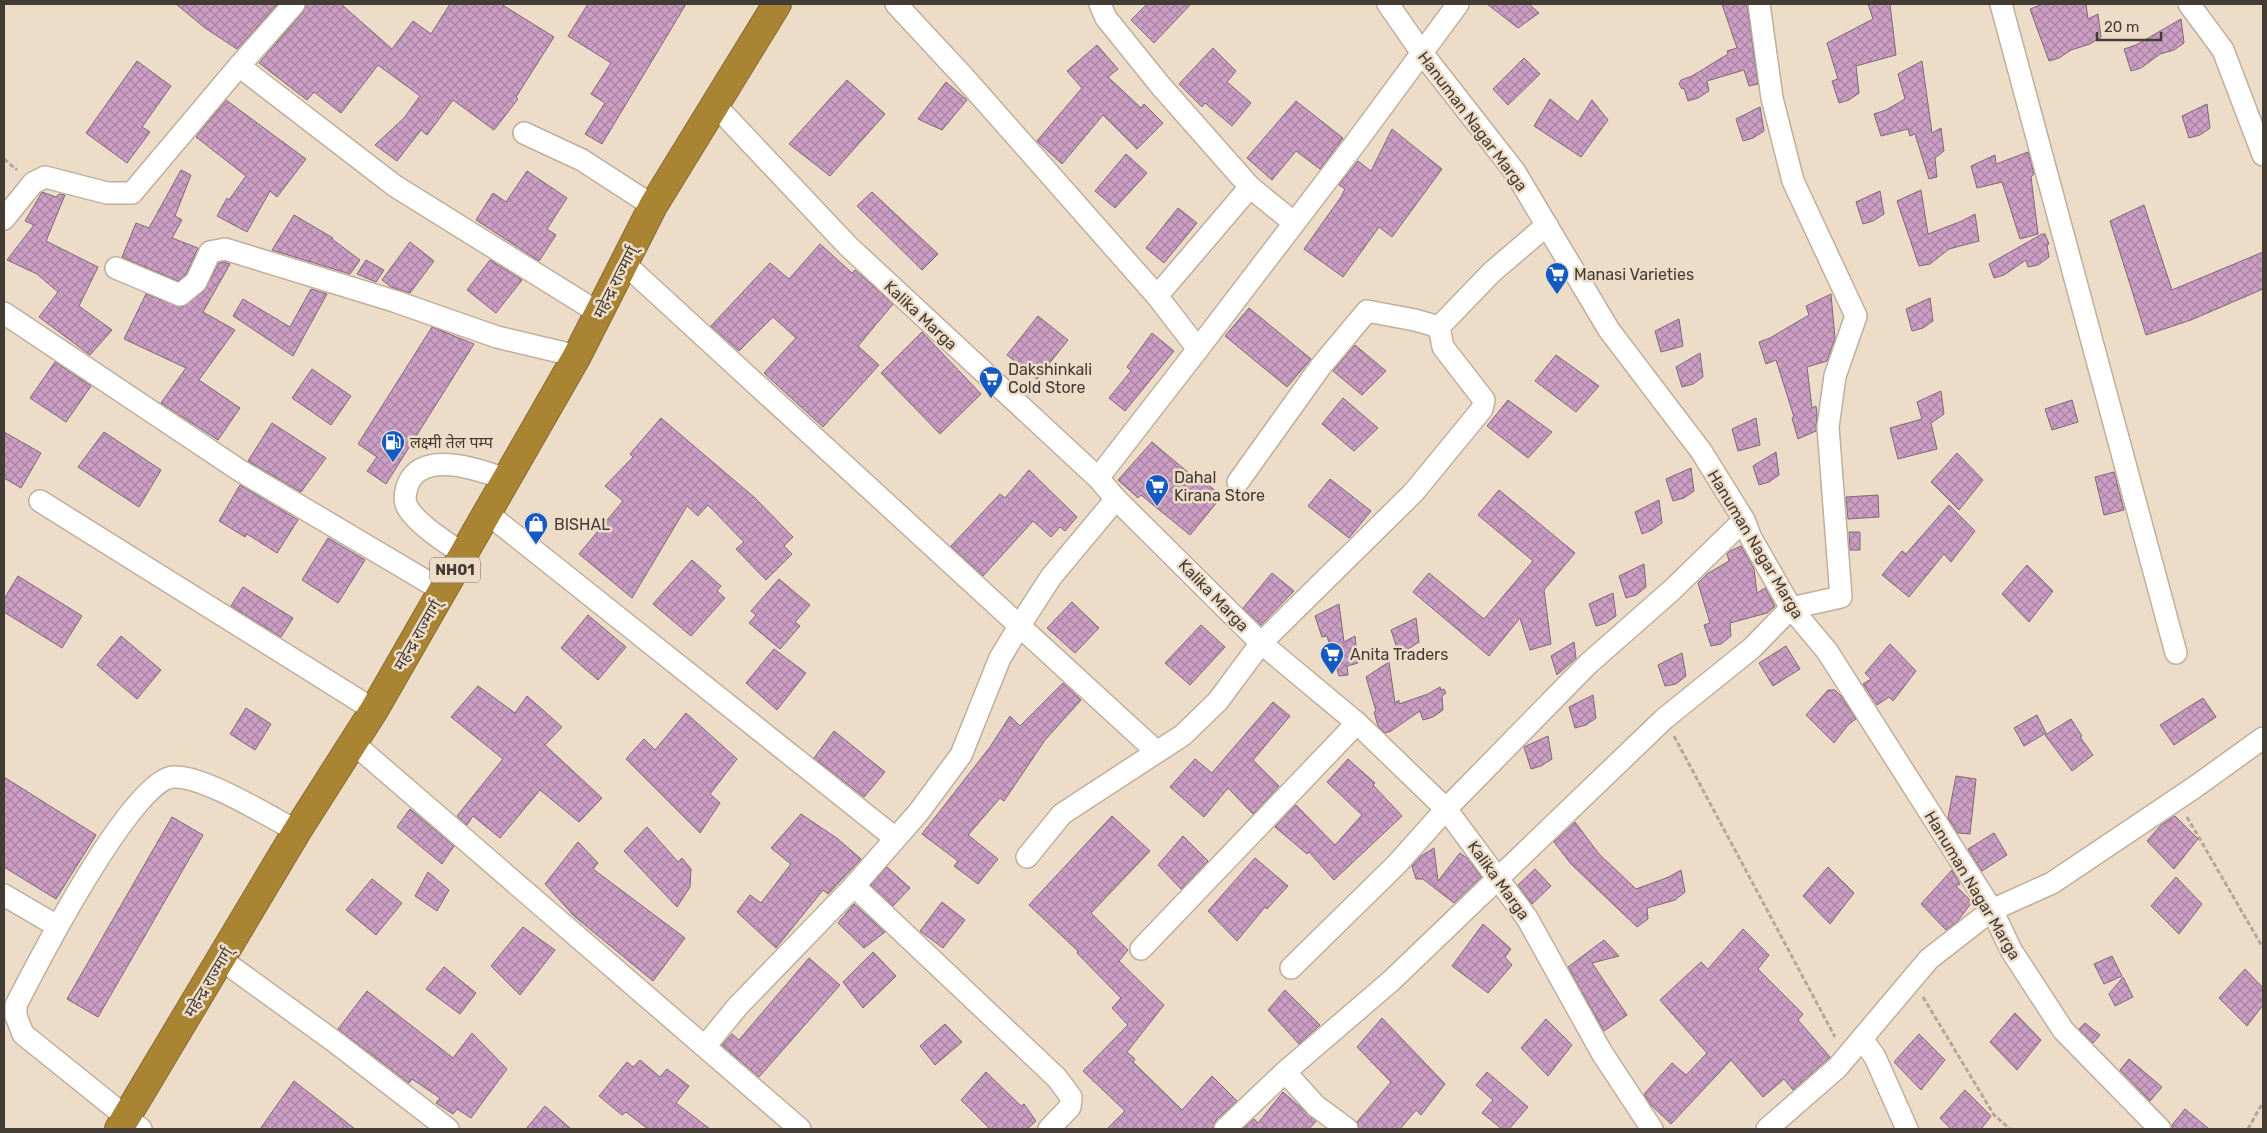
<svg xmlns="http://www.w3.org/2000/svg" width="2267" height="1133" font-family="Rubik,'Noto Sans Devanagari',sans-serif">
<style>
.building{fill:url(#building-cross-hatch);stroke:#7d6a7a}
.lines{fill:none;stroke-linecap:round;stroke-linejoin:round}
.minor-casing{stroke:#bfaf9c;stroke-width:24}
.highway-casing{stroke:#856b33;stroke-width:30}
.path{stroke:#b5a797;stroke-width:3;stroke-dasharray:5 2.5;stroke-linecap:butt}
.minor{stroke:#fff;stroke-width:21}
.highway{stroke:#a98533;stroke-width:28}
.labels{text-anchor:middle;stroke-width:5;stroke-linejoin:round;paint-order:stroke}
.shield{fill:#eddcc8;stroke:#766c60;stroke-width:1}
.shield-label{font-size:15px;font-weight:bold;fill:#433c34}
.street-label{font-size:16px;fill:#433c34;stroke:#eddcc8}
.poi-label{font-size:16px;fill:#433c34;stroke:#eddcc8;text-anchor:start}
</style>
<defs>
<pattern id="building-cross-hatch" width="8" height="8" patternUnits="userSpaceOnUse" patternTransform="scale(1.25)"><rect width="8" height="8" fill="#cc9ec4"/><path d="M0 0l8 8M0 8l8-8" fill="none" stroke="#a782a0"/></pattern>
</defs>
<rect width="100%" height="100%" fill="#eddcc8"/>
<!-- building -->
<g class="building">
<path d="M176,4h102l-41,45 -32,-21z"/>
<path d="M306,4h35l51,45 21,-28 18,13 19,-30h51l53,33 -38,60 2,2 -24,31 -41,-30 -26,35 -6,-5 -24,31 -22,-16 29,-27 16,-22 -42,-31 -37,48 -27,-21 -7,8 -48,-37 44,-51z"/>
<path d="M588,4h98l-84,140 -17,-10 20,-31 -14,-9 20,-31 -43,-27z"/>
<path d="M1147,4h44l-37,39 -23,-23z"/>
<path d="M1487,4h42l10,9 -21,15z"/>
<path d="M1722,4h25l11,80 -9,2 -5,-16 -37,11 2,10 -11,7 -10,3 -4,-13 -2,1 -3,-5 2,-4 11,-4 36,-22 -1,-3 10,-3z"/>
<path d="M1868,4h22l6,51 -40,11 3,27 -10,7 -10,3 -7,-22 6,-2 -11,-36 46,-24z"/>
<path d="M2043,4h43l2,15 10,-5 3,23 -11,7 -19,6 -12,8 -10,3 -19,-52z"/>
<path d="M2181,19l3,24 -10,7 -14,4 -19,14 -10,3 -7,-22 12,-4z"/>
<path d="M1097,45l21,24 -10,8 33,31 3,-4 19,19 -26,26 -34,-34 -41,49 -25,-23 45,-53 -15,-17z"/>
<path d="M1213,48l23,23 -9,11 24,21 -19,23 -27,-23 -3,4 -23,-23z"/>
<path d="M1524,58l16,16 -32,31 -15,-16z"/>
<path d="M137,61l34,25 -29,41 8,5 -23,31 -41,-30z"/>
<path d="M1922,61l10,72 9,-5 3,23 -9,7 2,19 -8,2 -14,-45 -5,2 -2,-7 -27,7 -7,-22 12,-4 19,-11 -7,-25z"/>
<path d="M847,80l38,34 -55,62 -41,-32z"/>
<path d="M946,82l21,18 -25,30 -24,-11z"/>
<path d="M1550,99l28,23 14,-22 16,20 -27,37 -47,-31z"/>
<path d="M226,100l80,59 -29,38 -7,-6 -23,41 -30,-16 10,-18 2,2 17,-24 -50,-39z"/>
<path d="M1296,101l47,37 -23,31 -24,-18 -24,29 -25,-22z"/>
<path d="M2207,104l3,24 -10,7 -11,3 -7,-22z"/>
<path d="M1760,107l4,24 -11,7 -10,3 -7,-22z"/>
<path d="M1392,129l50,40 -50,68 -13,-10 -36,50 -39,-28 37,-52 4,-8 -6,-4 19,-24 13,10z"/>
<path d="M2028,152l6,22 -3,3 7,57 -18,5 -18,-57 -25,6 -6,-22 24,-11 1,9z"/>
<path d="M1126,154l21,19 -32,35 -20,-17z"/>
<path d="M181,170l10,5 -16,41 7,4 -10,18 26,10 -12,26 -8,7 -56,-24 14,-34 13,5z"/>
<path d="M527,171l40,27 -20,31 9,6 -17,26 -63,-41 17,-27 13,9z"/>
<path d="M1921,190l7,44 34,-13 13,-7 4,27 -30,8 -19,15 -11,2 -22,-65z"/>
<path d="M1880,191l4,23 -11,7 -10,3 -7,-22z"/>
<path d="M42,192l14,5 3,-3 6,1 -19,46 52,26 -19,39 33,24 -22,25 -51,-38 19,-25 -21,-18 -30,-14 27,-35 -9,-4z"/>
<path d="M872,192l66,62 -16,16 -65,-64z"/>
<path d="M2144,205l28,85 91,-38v37l-72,31 -45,15 -36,-114z"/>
<path d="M1178,208l19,15 -33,40 -18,-15z"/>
<path d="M294,215l39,23 -1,1 28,21 -10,14 -78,-24z"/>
<path d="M2042,234h3l4,10 -2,1 2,12 -11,8 -10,2 -2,-7 -22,15 -10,3 -5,-14z"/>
<path d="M410,242l24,19 -24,32 -19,-6 -9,-7z"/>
<path d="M820,244l32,29 3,-3 38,34 -35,42 21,19 -56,62 -59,-54 32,-35 -23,-21 -34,34 -28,-25 59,-63 19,16z"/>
<path d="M366,260l18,10 -8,12 -19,-8z"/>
<path d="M490,260l32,20 -26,33 -29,-23z"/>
<path d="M224,262l6,2 -27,48 32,18 -36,50 41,28 -22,32 -57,-37 25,-35 -62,-29 22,-45 36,13 22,-16 15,-28z"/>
<path d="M311,289l16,5 -34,62 -60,-40 10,-17 47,28z"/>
<path d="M1831,294l4,44 -8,23 -20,6 5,41 4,-2 1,8 -1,17 -18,8 -6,-21 2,-1 -18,-57 -10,4 -7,-22 11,-4 39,-23 -3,-9z"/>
<path d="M1930,298l3,23 -10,7 -11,3 -6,-22z"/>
<path d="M1249,308l62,51 -24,28 -62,-51z"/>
<path d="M1038,316l30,24 -31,39 -30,-24z"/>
<path d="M1679,319l4,27 -22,6 -6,-21z"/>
<path d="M432,327l42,17 -88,140 -19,-13 10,-14 -19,-13z"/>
<path d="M922,332l59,62 -41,40 -59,-61z"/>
<path d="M1152,333l22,18 -49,60 -16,-13 22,-27 -4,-4z"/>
<path d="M1355,345l31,26 -24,24 -29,-24z"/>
<path d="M1700,353l3,24 -10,7 -11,3 -6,-20z"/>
<path d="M1556,355l43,31 -23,26 -41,-31z"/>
<path d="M55,362l36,24 -25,36 -36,-24z"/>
<path d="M312,369l39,27 -20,29 -39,-27z"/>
<path d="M1941,391l3,23 -13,9 6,26 -39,10 -8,-31 32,-9 -5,-17z"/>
<path d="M1343,398l35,30 -24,23 -32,-27z"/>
<path d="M1508,400l44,32 -24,26 -41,-32z"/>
<path d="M2072,400l6,22 -26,8 -7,-21z"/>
<path d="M661,418l94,80 38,39 -9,9 8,8 -26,26 -30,-31 8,-7 -36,-37 -10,11 -11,-10 -55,92 -53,-44 44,-53 -18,-15 28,-29 -3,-3z"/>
<path d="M1756,418l4,27 -22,6 -6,-22z"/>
<path d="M272,423l54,35 -25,34 -53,-31z"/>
<path d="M4,432l37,21 -20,35 -17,-10z"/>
<path d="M104,432l57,38 -22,37 -61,-40z"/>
<path d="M1152,442l38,32 2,-2 30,24 -32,39 -49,-40 -3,3 -20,-18z"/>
<path d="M1776,452l3,23 -10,7 -10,3 -6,-19z"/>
<path d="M1957,453l26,27 -24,30 -28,-28z"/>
<path d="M1691,468l3,23 -10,7 -11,3 -7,-22z"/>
<path d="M1029,470l48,47 -12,14 -5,-4 -9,10 -18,-16 -50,55 -32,-30 49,-52 5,4z"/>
<path d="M2114,472l10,38 -20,5 -9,-38z"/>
<path d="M1330,479l41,32 -22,27 -41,-32z"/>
<path d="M240,485l58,35 -21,33 -30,-19 -2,3 -26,-16z"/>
<path d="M1499,490l76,63 -31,37 7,54 -21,6 -10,-32 -31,38 -76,-64 16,-19 55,46 49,-58 -55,-46z"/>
<path d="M1878,495l1,22 -31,2 -2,-22z"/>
<path d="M1659,500l3,23 -10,7 -10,4 -7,-22z"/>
<path d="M1949,505l26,26 -24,31 -7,-8 -35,43 -27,-22 20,-24 4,3z"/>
<path d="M1849,532h11v18h-10z"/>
<path d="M328,538l37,22 -27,43 -36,-23z"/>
<path d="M1741,546l13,23 3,24 8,-5 10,18 -8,7 -37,10 1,13 -10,8 -10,2 -7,-21 6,-2 -12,-40 9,-9 22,-13 -2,-7 3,-3z"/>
<path d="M692,560l29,26 -4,5 8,7 -34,38 -38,-32z"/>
<path d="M1644,564l2,23 -10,8 -10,3 -7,-22z"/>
<path d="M2027,565l26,26 -24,31 -27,-28z"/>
<path d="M1272,573l22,18 -33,34 -18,-17z"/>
<path d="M18,576l64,40 -20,32 -58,-36v-13z"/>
<path d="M779,579l31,26 -15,17 5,4 -20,23 -31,-26 7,-8 -5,-4z"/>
<path d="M243,587l50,31 -12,19 -50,-31z"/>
<path d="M1613,593l3,23 -10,7 -10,3 -7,-22z"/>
<path d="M1072,602l27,26 -24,25 -28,-25z"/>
<path d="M1339,604l5,38 11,-6 3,27 -11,3 1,9 -9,1 -12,-40 -5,1 -7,-21z"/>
<path d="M588,615l38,32 -28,33 -37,-32z"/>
<path d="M1416,618l3,24 -11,7 -10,2 -7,-21z"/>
<path d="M1201,625l24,22 -35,38 -25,-22z"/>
<path d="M121,636l40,34 -24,29 -40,-34z"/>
<path d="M1574,642l2,16 -19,17 -6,-19z"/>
<path d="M1890,644l26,27 -23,30 -4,-4 -12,8 -14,-21 8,-5 -6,-6z"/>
<path d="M1786,646l14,23 -27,17 -14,-23z"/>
<path d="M774,649l32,24 -29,37 -31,-27z"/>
<path d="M1682,653l4,23 -10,8 -11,2 -7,-21z"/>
<path d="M1389,662l6,41 4,-3v4l29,-10 12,-7 1,3 3,-1 2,4 -4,3 1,14 -10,7 -10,3 -3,-9 -29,20 -6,2 -7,-7 -4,-14 2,-1 -10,-34z"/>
<path d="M1063,683l18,17 -36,40 -41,61 -4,-3 -32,37 30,24 -20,25 -24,-18 4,-5 -36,-27 68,-87 20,-31 10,10z"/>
<path d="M478,686l37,27 12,-17 35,31 -17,18 57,53 -23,24 -39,-32 -40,48 -27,-22 -6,9 -10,-9 46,-57 -52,-42z"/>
<path d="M1828,690h7l6,6 15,23 -8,6 -14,18 -28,-28z"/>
<path d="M1593,695l3,23 -10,7 -11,3 -6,-21z"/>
<path d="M2203,698l13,19 -42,28 -14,-20z"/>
<path d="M1273,702l17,14 -37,44 26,26 -26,28 -25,-26 -24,29 -34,-30 25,-28 17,14z"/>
<path d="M246,708l25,16 -16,26 -25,-16z"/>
<path d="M686,713l51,46 -27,35 10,9 -20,30 -74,-74 18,-20 11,11z"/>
<path d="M2037,715l9,18 -22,13 -10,-18z"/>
<path d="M2071,719l11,17 -2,1 13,18 -21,16 -27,-36z"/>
<path d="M834,731l51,41 -21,25 -50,-39z"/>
<path d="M1548,736l4,23 -11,7 -10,3 -7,-22z"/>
<path d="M1348,759l27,24 -2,2 29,31 -68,64 -25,-28 -2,2 -32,-27 21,-22 39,40 27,-30 -35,-33z"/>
<path d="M1956,776l20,3 -6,55 -12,-1 -10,-15z"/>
<path d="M4,777l92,58 -40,64 -52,-32z"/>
<path d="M410,809l44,37 -12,18 -45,-37z"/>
<path d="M801,814l37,25 23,20 -33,35 -5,-4 -47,58 -39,-36 13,-17 11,8 30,-39 -20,-16z"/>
<path d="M1112,816l38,35 -59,62 37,37 -9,11 45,44 -37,47 8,7 -2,3 49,48 30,-34 25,25 -21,19 -3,9h-106l18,-18 -42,-40 45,-46 -16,-17 9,-10 -44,-45 1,-2 -49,-46z"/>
<path d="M2175,816l23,23 -24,30 -27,-28 14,-16z"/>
<path d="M172,817l31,18 -105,182 -31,-18z"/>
<path d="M1575,822l24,32 37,35 33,-12 12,-7 4,22 -10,8 -28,8 1,11 -11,8 -66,-63 -17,-22z"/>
<path d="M647,827l31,35 4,-4 9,11 -1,18 -13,20 -53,-56z"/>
<path d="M1994,833l13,22 -25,16 -14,-22z"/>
<path d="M1183,836l25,25 -27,28 -23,-24z"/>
<path d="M578,842l20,21 -5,6 92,69 -32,43 -79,-65 -29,-32z"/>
<path d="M1434,848l4,33 22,-28 8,6 13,18 -27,26 -31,-24h-7l-4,-13 9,-10z"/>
<path d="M1255,858l33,28 -21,23 -2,-2 -28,34 -29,-30z"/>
<path d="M887,867l23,21 -17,18 -22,-21z"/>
<path d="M1828,867l26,26 -24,31 -27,-28z"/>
<path d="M1535,869l16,17 -19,18 -14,-19z"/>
<path d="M1952,870l8,14 -4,2 16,16 -15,20 -11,8 -25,-26z"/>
<path d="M428,872l21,18 -12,21 -22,-15z"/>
<path d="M2176,877l26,27 -23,30 -28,-28z"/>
<path d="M372,879l30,24 -26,32 -30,-25z"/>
<path d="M942,902l23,18 -22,28 -23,-17z"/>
<path d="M854,904l31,28 -21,16 -26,-25z"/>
<path d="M1483,924l28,25 -6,8 7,8 -24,28 -36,-27z"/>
<path d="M523,927l32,23 -35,45 -29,-29z"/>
<path d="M1743,929l26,26 -11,14 45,45 -5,6 32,37 -37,33 -9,-11 -21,18 -32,-37 -60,64 -20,-19 -7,-11 28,-31 14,12 21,-22 -47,-53 41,-38 7,7z"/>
<path d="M1604,940l15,16 -27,7 35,52 -23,16 -36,-64z"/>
<path d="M873,952l23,24 -33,32 -20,-26z"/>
<path d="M2112,956l10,20 -18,8 -10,-20z"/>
<path d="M809,958l31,27 -81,92 -37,-32 10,-11 7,6z"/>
<path d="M444,967l32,26 -16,21 -34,-25z"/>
<path d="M2245,969l18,19v17l-16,21 -28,-28z"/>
<path d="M2123,977l10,20 -18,9 -6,-12z"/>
<path d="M1285,990l35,35 -21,19 -31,-34z"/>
<path d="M367,991l86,67 19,-25 35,36 -36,49 -14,-9 -4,5 -17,-11 4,-5 -28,-19 -3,4 -71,-54z"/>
<path d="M2015,1013l26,27 -24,30 -27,-28z"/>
<path d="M1382,1018l63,66 -24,31 -5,-5 -16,19h-41l-2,-7 34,-40 -34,-35z"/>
<path d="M1546,1019l26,26 -24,31 -27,-28z"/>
<path d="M2085,1023l15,12 -7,8 -14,-14z"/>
<path d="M945,1024l17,18 -27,23 -15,-19z"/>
<path d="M1919,1034l26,26 -24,30 -27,-28z"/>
<path d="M2129,1059l33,28 -12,14 -30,-31z"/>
<path d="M640,1060l20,17 7,-8 22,17 -13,17 34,26h-62l-22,-17 -4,3 -23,-19 28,-34 6,5z"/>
<path d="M986,1072l35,34 3,-2 12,17 -9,8h-37l-29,-29z"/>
<path d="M1487,1072l41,35 -19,22h-7l-20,-16 11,-13 -17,-15z"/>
<path d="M294,1081l61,48h-95z"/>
<path d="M1965,1090l26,26 -10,13h-30l-11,-11z"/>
<path d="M1283,1092l33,29 -7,8h-66l11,-10 4,4z"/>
<path d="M545,1106l26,23h-45z"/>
<path d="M2185,1109l24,20h-37v-4z"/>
</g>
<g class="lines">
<!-- minor casing -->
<g class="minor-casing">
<g id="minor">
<path d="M896,4l66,71 195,221"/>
<path d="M1388,4l34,49 93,119 94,158 92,121 43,69 7,18 40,70 36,43 165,259 19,40 52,80 97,99"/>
<path d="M2001,4l175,649"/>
<path d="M2189,4l34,46 40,105"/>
<path d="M239,66l156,120 204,127"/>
<path d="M716,106l132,140 250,232 18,21 145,144 96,80 89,86 81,109 75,135 50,76"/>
<path d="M524,133l58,27 71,46"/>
<path d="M1250,187l43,35"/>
<path d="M4,219l29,-36 12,-6 62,16h25l107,-127 55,-62"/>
<path d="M624,263l533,489"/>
<path d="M116,268l64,27 16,-13 14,-30 15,-3 169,52 103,36 80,19"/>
<path d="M4,313l235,157 204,121"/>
<path d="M1198,349l156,-204 104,-141"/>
<path d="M1098,478l100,-129 -41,-53 93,-109 -90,-102 -54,-67 -6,-14"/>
<path d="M1238,482l83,-116 46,-55 48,9 24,7 53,-55 55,-47"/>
<path d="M40,501l334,209"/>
<path d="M487,513l408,325"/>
<path d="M464,554c-15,-9 -52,-33 -58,-50 -2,-6 0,-16 3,-22 16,-32 72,-12 96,-3"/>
<path d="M352,742l448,387"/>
<path d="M1027,857l35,-43 121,-79 35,-34 43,-58 153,-151 68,-83 2,-9 -41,-53 -4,-20"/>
<path d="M854,886l203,192 14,19 -1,10 -21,22"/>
<path d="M4,895l53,31"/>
<path d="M1141,949l216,-226"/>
<path d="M222,960l113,82 113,87"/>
<path d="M1291,968l106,-104 49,-55 142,-145 84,-74 72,-70"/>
<path d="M1862,1039l13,18 32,72"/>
<path d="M706,1045l32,-39 116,-120 64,-73 43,-58 39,-97 20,-33 31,-48 65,-78"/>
<path d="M1285,1072l31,34 31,23"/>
<path d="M141,1129l-118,-95 -7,-18v-11c20,-39 116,-226 157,-228 30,-2 95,39 124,54"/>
<path d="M1225,1129l60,-57 106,-91 273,-262 88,-71 39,-40 50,-11 -13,-170 7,-51 21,-60 -63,-135 -21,-83 -13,-94"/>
<path d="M1767,1129l70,-61 92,-109 63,-49 60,-27 143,-96 68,-49"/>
</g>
</g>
<!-- highway casing -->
<g class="highway-casing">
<path id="highway" d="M119,1129l178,-298 77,-121 203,-354 76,-150 124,-202"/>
</g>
<!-- path -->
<g class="path">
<path d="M4,159l13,11"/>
<path d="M1674,736l161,301"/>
<path d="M2187,817l76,131"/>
<path d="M1923,997l71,118 16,14"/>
<path d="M2248,1129l15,-27"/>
</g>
<!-- minor -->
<use href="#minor" class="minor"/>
<!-- highway -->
<use href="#highway" class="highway"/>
</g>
<!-- icons -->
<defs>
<g id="supermarket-pin" transform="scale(1.25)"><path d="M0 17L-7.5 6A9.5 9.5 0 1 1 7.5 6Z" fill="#145ac5" stroke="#eddcc8"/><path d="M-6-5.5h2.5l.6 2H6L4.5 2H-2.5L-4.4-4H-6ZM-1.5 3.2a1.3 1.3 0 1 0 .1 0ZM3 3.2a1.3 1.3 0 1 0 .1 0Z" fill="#fff"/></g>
<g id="fuel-pin" transform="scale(1.25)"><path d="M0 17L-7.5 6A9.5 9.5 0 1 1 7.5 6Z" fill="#145ac5" stroke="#eddcc8"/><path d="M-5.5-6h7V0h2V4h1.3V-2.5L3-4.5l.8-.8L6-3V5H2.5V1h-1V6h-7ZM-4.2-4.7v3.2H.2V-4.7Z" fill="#fff"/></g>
<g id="shop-pin" transform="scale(1.25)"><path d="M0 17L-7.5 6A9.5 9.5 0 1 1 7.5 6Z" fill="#145ac5" stroke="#eddcc8"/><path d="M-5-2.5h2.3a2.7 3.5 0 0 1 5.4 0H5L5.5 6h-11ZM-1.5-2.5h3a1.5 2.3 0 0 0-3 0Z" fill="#fff"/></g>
</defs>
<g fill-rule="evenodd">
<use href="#supermarket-pin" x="1557" y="274"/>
<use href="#supermarket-pin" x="991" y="378"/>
<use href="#fuel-pin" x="393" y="442"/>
<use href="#supermarket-pin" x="1157" y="486"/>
<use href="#shop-pin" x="536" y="524"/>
<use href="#supermarket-pin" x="1332" y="654"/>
</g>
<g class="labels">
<!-- shield labels -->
<rect class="shield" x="430" y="557.5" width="50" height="25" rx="4"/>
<g class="shield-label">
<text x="455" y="575">NH01</text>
</g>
<!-- street labels -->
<g class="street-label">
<text transform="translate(1473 121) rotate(53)" y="6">Hanuman Nagar Marga</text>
<text transform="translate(615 282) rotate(-63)" y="6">महेन्द्र राज्मार्ग्</text>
<text transform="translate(921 315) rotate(43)" y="6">Kalika Marga</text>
<text transform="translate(1756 544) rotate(59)" y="6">Hanuman Nagar Marga</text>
<text transform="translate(1214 595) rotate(46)" y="6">Kalika Marga</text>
<text transform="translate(417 635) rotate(-60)" y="6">महेन्द्र राज्मार्ग्</text>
<text transform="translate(1499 880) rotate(54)" y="6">Kalika Marga</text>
<text transform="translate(1973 885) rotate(59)" y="6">Hanuman Nagar Marga</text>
<text transform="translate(208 982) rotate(-59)" y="6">महेन्द्र राज्मार्ग्</text>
</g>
<!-- poi labels -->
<g class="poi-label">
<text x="1574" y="280">Manasi Varieties</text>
<text x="1008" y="375">Dakshinkali<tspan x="1008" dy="18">Cold Store</tspan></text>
<text x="410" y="448">लक्ष्मी तेल पम्प</text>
<text x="1174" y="483">Dahal<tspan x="1174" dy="18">Kirana Store</tspan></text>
<text x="554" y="530">BISHAL</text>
<text x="1350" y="660">Anita Traders</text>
</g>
</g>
<!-- border -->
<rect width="2267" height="1133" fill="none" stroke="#433c34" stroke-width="10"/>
<!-- scale -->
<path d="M2097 32v8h64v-8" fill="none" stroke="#433c34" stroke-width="2.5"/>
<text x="2104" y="32" font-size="15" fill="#433c34" stroke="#eddcc8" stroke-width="4" paint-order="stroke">20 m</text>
</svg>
